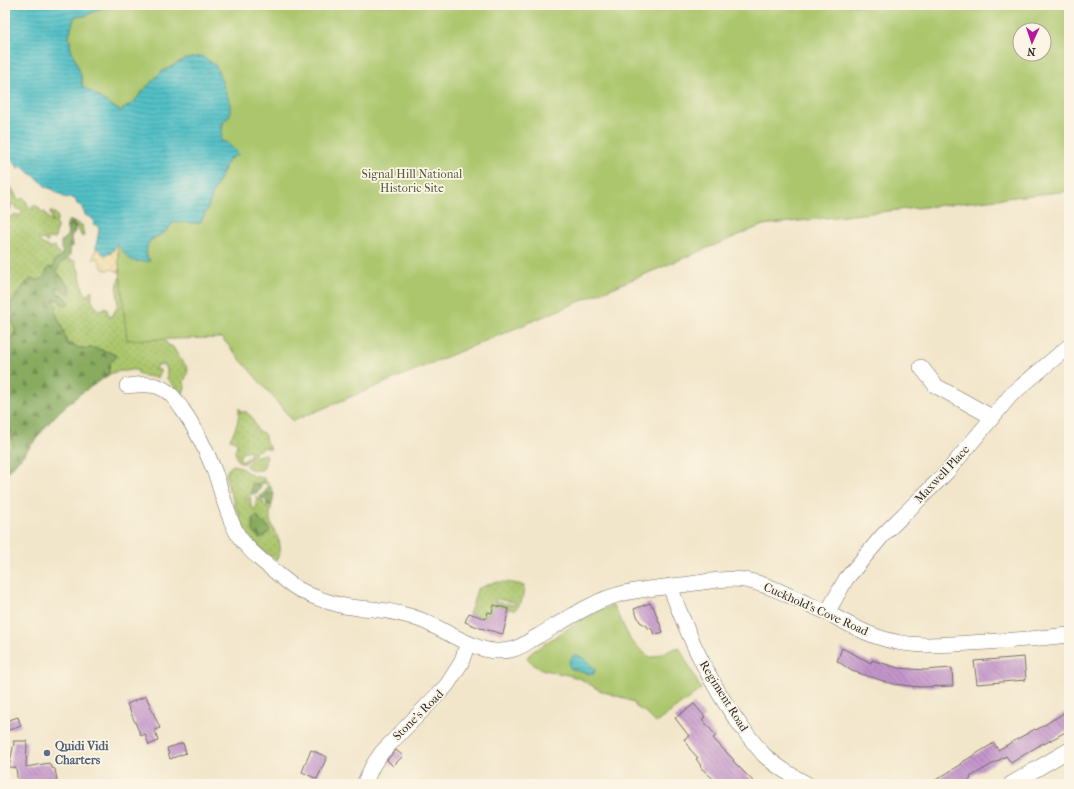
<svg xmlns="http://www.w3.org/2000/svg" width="1074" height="789" font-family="'IM FELL French Canon',serif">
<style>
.grass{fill:url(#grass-dots);stroke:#6b784c;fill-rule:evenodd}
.forest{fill:url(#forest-firs);stroke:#5a6b46}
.sand{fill:url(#sand-dots);stroke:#8c8264}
.park{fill:#abc66c;stroke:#6b784c;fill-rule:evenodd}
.water{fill:url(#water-rules);stroke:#3f7679}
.building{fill:url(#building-back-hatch)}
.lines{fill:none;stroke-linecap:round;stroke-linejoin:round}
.minor-casing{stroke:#716c63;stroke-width:16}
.minor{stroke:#fff;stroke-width:15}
.service-dot{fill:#5c6f8a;stroke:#fcf5e5;stroke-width:1.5}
.labels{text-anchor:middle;stroke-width:3.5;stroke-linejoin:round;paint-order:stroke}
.park-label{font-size:12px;fill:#515a3e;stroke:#fcf5e5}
.street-label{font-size:12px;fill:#2b2b2b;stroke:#fcf5e5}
.service-label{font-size:12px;font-weight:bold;fill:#4e5e75;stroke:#fcf5e5;text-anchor:start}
</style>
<defs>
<pattern id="grass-dots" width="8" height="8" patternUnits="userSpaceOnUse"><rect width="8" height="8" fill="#abc66c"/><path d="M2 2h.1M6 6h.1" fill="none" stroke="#93aa5e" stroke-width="1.8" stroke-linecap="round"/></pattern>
<pattern id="forest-firs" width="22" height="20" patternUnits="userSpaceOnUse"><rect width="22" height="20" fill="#88ab60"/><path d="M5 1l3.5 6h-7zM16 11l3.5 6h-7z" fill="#6f8b4f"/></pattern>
<pattern id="sand-dots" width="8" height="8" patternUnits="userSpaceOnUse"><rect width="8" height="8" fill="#eeda9e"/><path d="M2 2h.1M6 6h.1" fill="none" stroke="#cb8" stroke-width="1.8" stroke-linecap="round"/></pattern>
<pattern id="water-rules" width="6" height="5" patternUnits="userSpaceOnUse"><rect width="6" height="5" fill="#53c1c7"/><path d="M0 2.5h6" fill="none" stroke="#459da2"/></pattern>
<pattern id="building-back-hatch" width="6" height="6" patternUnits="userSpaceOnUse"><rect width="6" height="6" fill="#c395ca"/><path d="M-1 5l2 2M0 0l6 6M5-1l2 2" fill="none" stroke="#9f7aa4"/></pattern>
</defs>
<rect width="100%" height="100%" fill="#fcf5e5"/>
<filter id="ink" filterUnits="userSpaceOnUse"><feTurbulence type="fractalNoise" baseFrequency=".025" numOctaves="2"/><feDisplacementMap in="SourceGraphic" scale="8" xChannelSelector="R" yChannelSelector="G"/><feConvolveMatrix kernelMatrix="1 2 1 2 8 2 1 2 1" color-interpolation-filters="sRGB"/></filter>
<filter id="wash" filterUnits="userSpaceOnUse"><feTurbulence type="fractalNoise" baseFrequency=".012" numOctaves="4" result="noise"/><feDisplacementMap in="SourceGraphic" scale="16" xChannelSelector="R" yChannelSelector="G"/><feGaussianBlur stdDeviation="0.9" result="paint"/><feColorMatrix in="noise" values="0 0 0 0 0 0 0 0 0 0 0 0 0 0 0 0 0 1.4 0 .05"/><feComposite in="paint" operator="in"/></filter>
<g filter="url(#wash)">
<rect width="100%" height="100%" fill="#f2e6ca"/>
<!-- grass -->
<g class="grass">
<path d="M7,187l6,3 5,10 6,-2c3,4 4,10 9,11l-1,-3 3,-1 4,3 2,4h4l2,5 4,3 1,3v-3l-2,-9 6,3 2,4 -2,4 1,5 -2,12 -6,-1 -2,5 -3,-3v-2l-5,3 2,2 9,5 5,-2 1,4 4,5 3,-2v1l-10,14h-5l-4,9 -6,4 -30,35 6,9 1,7 -6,10 -4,1v-128l6,2 2,-2h7l3,-3 -7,-4 1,-2 -6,-2v5l-4,2 -2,-1v-22z"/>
<path d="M73,222l9,3 2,11 -2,1 -6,-12 -1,4z"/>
<path d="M67,259l8,2c2,5 4,9 5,15 2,8 2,15 8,21v-3l4,-4c-1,11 0,16 10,21l4,-4 3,9h3l6,-10 -1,-17 2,-11 5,-1 42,65 2,3 5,2 4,7 9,12 2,4 -2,7 -2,5 1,5 -3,10c-5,-6 -9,-13 -15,-18v-10l-2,-4h-7l-4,4 6,1v3l-2,5 -19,-3 -2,-5h-7l-4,1h-6l-8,2 -8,5 5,-6v-6l1,-4 5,-3 -1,-5 -19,-6h-16l-6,-4h-6c-2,-11 -7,-20 -12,-31 -1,-4 -1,-9 -2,-13h15l-13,-11 4,-2 5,5 1,-11 -9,-10 3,-6z"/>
<path d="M239,408l3,5 3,-2 6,5 2,3 1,4 4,8 5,2 2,3 1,6 5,7h-3l-2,-2c-2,1 -12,5 -13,5l2,2 -10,9h-3l-5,-3 -2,-8 2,-8v-2l-7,-3c6,-10 9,-19 9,-31zM249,450l2,2 -2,5 -5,4 -4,-1c-2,-6 5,-9 9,-10z"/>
<path d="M5,423l7,15 1,7 -8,8z"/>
<path d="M264,454h2l1,3 -4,12c-6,3 -12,1 -17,-3v-1l8,-8z"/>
<path d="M233,465l5,1 15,10 11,2 6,7 4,9 -2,-1 -3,1 -1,3 -2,-1 4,-7 -4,-5 -3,-1v-3l-6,7 -3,-4 -2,4v7h-3l-4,5h2l3,-3 1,10 2,3h3v-7l1,-6 1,3 5,2 1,4 4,4 -2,-6 4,2 2,-1c-1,5 -3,11 -2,16 4,13 17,27 6,40 -13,-9 -31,-24 -37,-40 -1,-3 0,-6 0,-9l-3,-1c-2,-6 -4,-16 -7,-20 -2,-11 -7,-17 4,-25z"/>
<path d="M494,582c10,0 21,0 30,4 -1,10 -1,18 -10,24l-20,-5 -2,8 -4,-1 -2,7 -8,-1v-2l-9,-3 3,-6 5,-18zM497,599l17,3 2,2 -1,1 -20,-3v-2z"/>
</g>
<!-- forest -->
<g class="forest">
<path d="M69,220l4,2 2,7 -1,4 -2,1 -1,5 2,7 -3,2c2,10 -5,11 -10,17 -1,1 -3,5 -4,6l15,18 -1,5 -6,-2 -5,-5 -4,2 7,7 6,4v5l-7,-1 -2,-5 -6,1 4,6 -2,6c5,10 10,21 12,32 6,0 7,2 12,4 4,1 9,0 13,0 9,1 18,4 25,8 -6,7 -9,5 -8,16l-5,6 -24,16 -20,17 -13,14 -21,27 -21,23v-22l8,-8 -1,-7 -7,-15v-80l4,-1 6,-10 -1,-7 -6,-9 1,-5 4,-1 -4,-5 16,-21 7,-6 6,3 6,-4 4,-9h5l1,-7 6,-3 3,-4 -2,-6v-7l4,-2 3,-6c-2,-5 -2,-8 1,-13z"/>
<path d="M263,480v3l-2,1c0,6 -2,9 -9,10v-10l3,-1 3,3z"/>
<path d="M268,486l2,3 -4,7 2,1 2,-4 4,1 -2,10 -2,1 -4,-2 1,-1 -3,-3 -4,-1 1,-3 4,-3z"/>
<path d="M255,516l4,1v3c6,5 7,2 11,11l-8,7h-3l-6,-6v-13z"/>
</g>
<!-- sand -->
<path class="sand" d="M117,244l4,29 -9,-4 -6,1 -3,-1 -5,-11 -5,1 3,-10v-2l7,7 8,-1z"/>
<!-- park -->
<g class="park">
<path d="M115,5h954v186l-306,34 -470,196 -71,-83 -95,2 -10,-96 33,17c-11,-19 3,-21 15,-29 4,-3 6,-7 9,-10l26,1 8,-15 5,-16 16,-33 10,-5 -18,-12 2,-19 7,-8 -87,-24 -10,12 -13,8 -38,-25v-7l-5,-15 -6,-14 -2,-16 6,-18h10l14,-7 15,-3zM1020,30h24v24h-24z"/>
<path d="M613,605l18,36 19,17 29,-11 22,42 -45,34 -11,-11 -9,-5 -3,-5 -10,-4 -24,-8 -18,-11 -13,-4 -24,-5 -9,-4 -8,-8 2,-3 6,-5c25,-16 50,-34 78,-45z"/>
</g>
<!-- water -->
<g class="water">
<path d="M5,5h110l-1,1 -15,3 -14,7h-10l-6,19 2,15 6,14 5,15v7l38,25 13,-8 10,-12 18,-19 24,-13 17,-3 14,10 14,37v12l-7,8 -2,19h5l13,12 -10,5 -16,33 -5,16 -8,15 -26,-1 -8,9 -16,9 -3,6 -1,10 4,5c-23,2 -19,-1 -33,-17l-6,9h-3l-3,3 -9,-9 3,-17 -1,-4 -5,-2 1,-3 -2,-3 -5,-2h-1l-5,-10 -4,-2 -2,-5 -6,-2 -4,1 -13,-9 -6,-2 -4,-5 -21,-16v1l-2,-1v4c-3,-7 -8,-10 -14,-15z"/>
<path d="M575,654c8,3 17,10 20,17l-1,3h-6l-18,-6 -1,-4 2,-5z"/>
</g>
<g id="blocks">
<!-- building -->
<g class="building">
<path d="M650,603l1,3h2l10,26 -9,3 -2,-6 -4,-1 -1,-2 -7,-4 -6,-13z"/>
<path d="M494,605l15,4 -6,25 -23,-6 -15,-6 4,-9 17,6 2,-7 4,1z"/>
<path d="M842,648l29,15 1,-3 26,8 27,2 27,-2 1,18 -34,1 -26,-3 -41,-13 -15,-10z"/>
<path d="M1024,657l2,23 -49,4 -3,-23z"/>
<path d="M146,696l14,32 -5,2 3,11 -9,4 -4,-11 -4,2 -14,-32z"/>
<path d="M694,704l11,13 -3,2 14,17 -3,2 11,12 10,10 -1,1 23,23h-37l-18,-16 -1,-4 -4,-5 2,-1 -9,-10v-2l-5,-7 5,-3 -14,-18z"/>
<path d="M1069,710v20l-25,14 -1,-1 -32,20 -5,-7 -36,21 1,2 -9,5h-33l33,-20 -1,-1 33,-20 4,7 37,-21 1,1z"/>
<path d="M18,717l3,9 -12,4 -3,-9z"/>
<path d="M13,741h14l-1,26 23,-4 3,5 3,1 2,11 -6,1 1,3h-34l-2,-16 -7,-1 5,-24z"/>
<path d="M183,743l3,10 -16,6 -3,-11z"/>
<path d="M311,750l16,7 -10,22 -15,-7z"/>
<path d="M396,750l7,6 -10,10 -6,-6z"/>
</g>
</g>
</g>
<g filter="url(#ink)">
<use href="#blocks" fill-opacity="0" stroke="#716c63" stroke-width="1"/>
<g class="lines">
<!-- minor casing -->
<g class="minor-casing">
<g id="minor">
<path d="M921,367l15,19 56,31"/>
<path d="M127,386c10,-1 22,-3 32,1 11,4 17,13 23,22 15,21 26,45 35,69 6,19 11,40 21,57 9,14 22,24 35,35 10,8 19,17 31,22 11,6 24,10 36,13 11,3 22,3 33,4 16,2 33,5 48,11 28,11 61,39 93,29 8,-2 16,-9 24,-13 17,-10 34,-21 52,-30 29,-16 59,-17 91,-21 18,-2 36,-6 54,-6 19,1 36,8 53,16 13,6 27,12 40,18 16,9 32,18 50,24 31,11 60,8 92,6 33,-2 66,-4 99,-8"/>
<path d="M670,586c18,51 41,100 73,143 7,9 14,18 21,26 13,12 28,21 43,29"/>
<path d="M827,613l19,-34 37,-44 64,-63 64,-77 58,-49"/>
<path d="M364,784l9,-19 9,-13 65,-67 14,-22 7,-20"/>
<path d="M1011,784l58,-34"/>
</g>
</g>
<!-- minor -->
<use href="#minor" class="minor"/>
</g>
</g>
<!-- markers -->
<circle class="service-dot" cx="47" cy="753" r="4"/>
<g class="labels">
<!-- park labels -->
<g class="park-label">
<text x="412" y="178">Signal Hill National<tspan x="412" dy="14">Historic Site</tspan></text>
</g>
<!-- street labels -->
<g class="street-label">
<text transform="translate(942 474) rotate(-47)" y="4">Maxwell Place</text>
<text transform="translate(816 609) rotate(24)" y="4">Cuckhold's Cove Road</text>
<text transform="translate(724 696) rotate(58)" y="4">Regiment Road</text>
<text transform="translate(418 715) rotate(-45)" y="4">Stone's Road</text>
</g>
<!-- service labels -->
<g class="service-label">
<text x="55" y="750">Quidi Vidi<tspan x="55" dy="14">Charters</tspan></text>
</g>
</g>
<!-- margin -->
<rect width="1074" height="789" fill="none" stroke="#fcf5e5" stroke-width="20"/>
<!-- north arrow -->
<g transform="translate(1032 42) rotate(183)"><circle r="19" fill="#fcf5e5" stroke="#a8a49b"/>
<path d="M0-3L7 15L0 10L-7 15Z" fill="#b5179e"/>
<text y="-6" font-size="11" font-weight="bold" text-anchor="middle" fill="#2b2b2b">N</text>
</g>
</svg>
